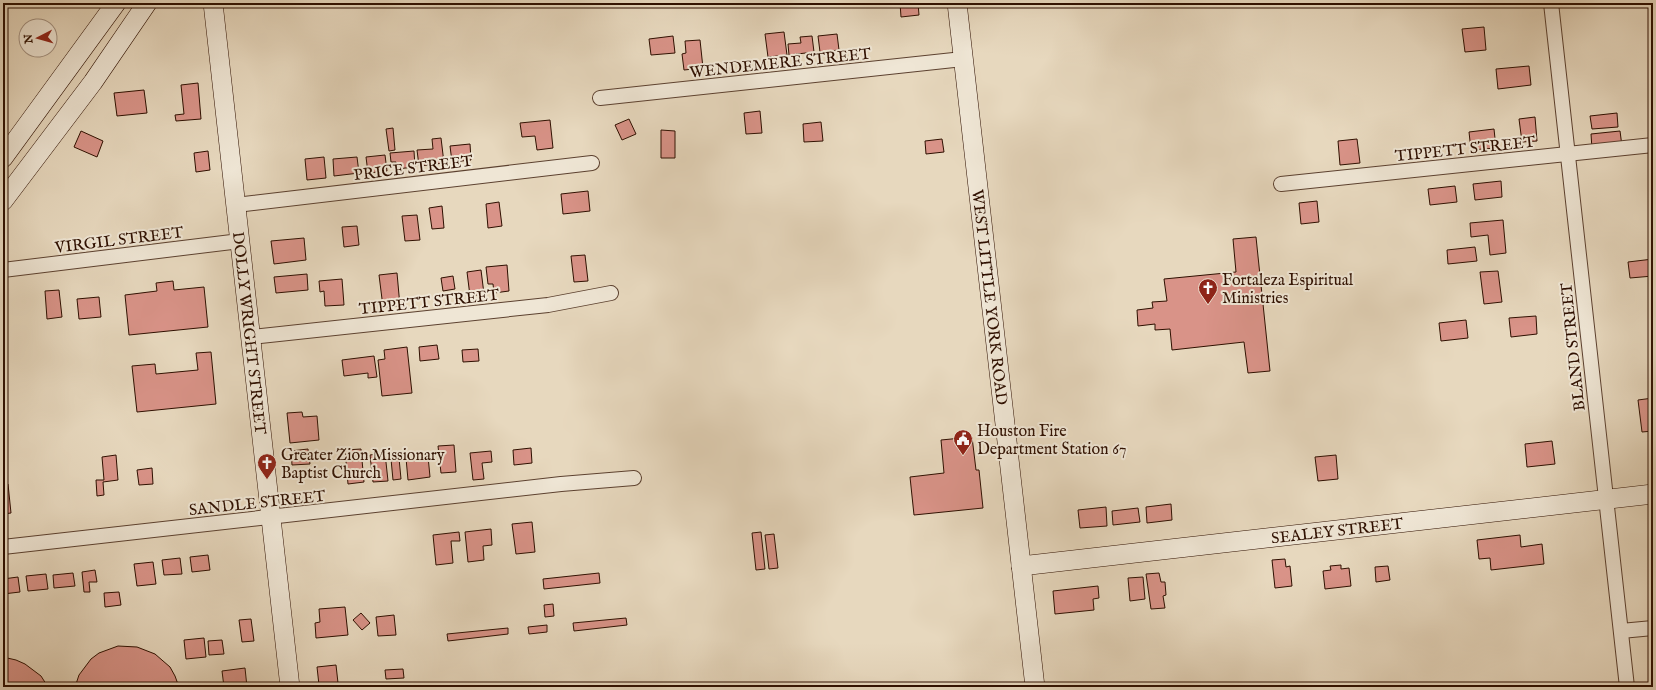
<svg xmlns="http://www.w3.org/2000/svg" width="1656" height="690" font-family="'IM FELL English',serif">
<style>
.building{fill:#d99388;stroke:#2e0f00}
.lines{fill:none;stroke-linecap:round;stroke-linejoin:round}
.street-casing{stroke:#5c4130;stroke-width:16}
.secondary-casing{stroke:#2e0f00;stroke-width:20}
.street{stroke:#efe6d5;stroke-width:14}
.secondary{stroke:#efe6d5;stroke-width:19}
.labels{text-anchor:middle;stroke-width:4;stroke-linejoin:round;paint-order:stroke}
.street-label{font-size:16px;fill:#2e0f00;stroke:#efe6d5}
.poi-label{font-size:16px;fill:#2e0f00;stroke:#efe6d5;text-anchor:start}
</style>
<rect width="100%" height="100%" fill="#e7d8be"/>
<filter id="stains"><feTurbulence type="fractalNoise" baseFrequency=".005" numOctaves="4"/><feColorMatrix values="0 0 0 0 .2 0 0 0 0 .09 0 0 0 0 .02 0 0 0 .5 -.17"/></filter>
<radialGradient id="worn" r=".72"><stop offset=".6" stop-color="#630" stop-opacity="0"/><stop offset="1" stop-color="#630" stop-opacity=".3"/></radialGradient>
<!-- building -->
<g class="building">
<path d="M900,3h18l1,12 -18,2z"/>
<path d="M1484,27l2,23 -21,2 -3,-23z"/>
<path d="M784,32l3,23 -19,2 -3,-23z"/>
<path d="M837,34l2,16 -19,2 -2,-16z"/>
<path d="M673,36l2,17 -24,2 -2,-16z"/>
<path d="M812,36l2,16 -25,3 -1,-11 13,-1 -1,-6z"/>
<path d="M700,40l3,28 -19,2 -2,-16 4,-1 -1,-12z"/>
<path d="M1529,66l2,19 -33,4 -2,-20z"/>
<path d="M198,83l3,36 -25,2 -1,-6 9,-1 -3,-29z"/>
<path d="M144,90l3,23 -30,3 -3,-23z"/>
<path d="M760,111l2,22 -16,1 -2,-21z"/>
<path d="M1617,113l1,14 -26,2 -2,-13z"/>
<path d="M1535,117l2,24 -15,1 -3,-23z"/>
<path d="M629,119l7,15 -14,6 -7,-15z"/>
<path d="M550,120l3,28 -16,2 -2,-14 -13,1 -2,-14z"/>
<path d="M821,122l2,19 -19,1 -1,-18z"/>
<path d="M393,128l2,22 -6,1 -3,-22z"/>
<path d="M1494,129l2,19 -25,2 -2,-18z"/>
<path d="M661,130l14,1v27h-14z"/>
<path d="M81,131l22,10 -6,16 -23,-10z"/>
<path d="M1620,131l2,15 -30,3 -1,-15z"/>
<path d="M441,138l3,25 -25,3 -2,-16 16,-1 -1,-10z"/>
<path d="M942,139l2,13 -18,2 -1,-13z"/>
<path d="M1357,139l3,24 -20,2 -2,-24z"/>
<path d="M470,144l1,16 -19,2 -2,-16z"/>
<path d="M208,151l2,19 -14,2 -2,-19z"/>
<path d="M414,151l1,16 -19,2v-7h-5l-1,-9z"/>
<path d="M385,155l2,16 -19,2 -2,-16z"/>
<path d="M324,157l2,21 -19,2 -2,-21z"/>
<path d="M357,157l2,16 -25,3 -1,-17z"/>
<path d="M1501,181l1,16 -27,3 -2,-16z"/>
<path d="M1455,186l2,16 -27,3 -2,-16z"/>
<path d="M588,191l2,20 -27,3 -2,-20z"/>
<path d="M1317,201l2,21 -18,2 -2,-21z"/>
<path d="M499,202l3,24 -14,2 -2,-24z"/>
<path d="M442,206l2,22 -12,1 -3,-21z"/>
<path d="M417,215l3,25 -15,1 -3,-25z"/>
<path d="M1503,220l3,33 -16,2 -2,-20 -17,2 -1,-14z"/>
<path d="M357,226l2,19 -15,2 -2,-20z"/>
<path d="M1256,237l14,134 -22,2 -4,-31 -72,8 -2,-21 -15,1v-6l-17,2 -1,-16 16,-2 -1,-6 15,-1 -3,-22 72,-7 -3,-33z"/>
<path d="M304,238l2,22 -32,4 -3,-23z"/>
<path d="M1475,247l2,14 -29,3 -1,-14z"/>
<path d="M585,255l3,26 -14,1 -3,-26z"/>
<path d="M1653,259v17l-23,2 -2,-16z"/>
<path d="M507,265l2,26 -15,2 -1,-9h-5l-2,-17z"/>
<path d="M481,270l3,24 -14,2 -3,-24z"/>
<path d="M1498,271l4,31 -18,2 -4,-32z"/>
<path d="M397,273l3,33 -17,1 -4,-32z"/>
<path d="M307,274l1,16 -32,3 -2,-16z"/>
<path d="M453,276l2,13 -12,2 -2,-13z"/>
<path d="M342,279l2,26 -19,1 -1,-15 -4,1 -1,-11z"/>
<path d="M173,281l1,9 30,-3 4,40 -79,8 -4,-40 32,-4 -1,-8z"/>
<path d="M59,290l3,27 -15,2 -2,-28z"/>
<path d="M99,297l2,20 -22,2 -2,-20z"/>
<path d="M1536,316l1,18 -26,3 -2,-19z"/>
<path d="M1466,320l2,18 -27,3 -2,-18z"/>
<path d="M437,345l2,14 -19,2 -1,-14z"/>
<path d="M407,347l5,46 -30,3 -4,-36 7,-1 -1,-9z"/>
<path d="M478,349l1,12 -16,1 -1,-12z"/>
<path d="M211,352l5,52 -79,8 -5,-46 23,-2 1,10 42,-4 -2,-17z"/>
<path d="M374,356l3,21 -9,1v-5l-24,3 -2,-16z"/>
<path d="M1653,398v33l-11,1 -4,-32z"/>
<path d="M302,412l1,5 14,-1 2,24 -29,3 -3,-30z"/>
<path d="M972,437l4,33h3l4,38 -69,7 -4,-38 34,-4 -3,-33z"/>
<path d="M1552,441l3,23 -28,3 -2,-23z"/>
<path d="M454,445l2,27 -15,1 -3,-27z"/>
<path d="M531,448l1,15 -18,2 -1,-15z"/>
<path d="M308,449l2,15 -18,1 -1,-14z"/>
<path d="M361,449l3,33 -16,2 -3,-34z"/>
<path d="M491,451l1,11 -10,1 2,16 -11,1 -3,-27z"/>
<path d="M385,453l3,28 -15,1 -3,-27z"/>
<path d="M116,455l2,25 -15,2 1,13 -7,1 -1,-16h8l-2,-23z"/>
<path d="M1336,455l2,24 -20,2 -3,-24z"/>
<path d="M428,456l2,21 -22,3 -2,-22z"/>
<path d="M399,458l2,21 -8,1 -2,-21z"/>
<path d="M152,468l1,16 -14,1 -2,-15z"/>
<path d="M8,484l3,29 -8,1v-29z"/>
<path d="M1171,504l1,16 -25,3 -1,-16z"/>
<path d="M1106,507l1,19 -27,2 -2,-18z"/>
<path d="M1138,508l2,14 -27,3 -1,-14z"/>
<path d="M532,522l3,30 -19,2 -4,-30z"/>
<path d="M491,529l1,16 -9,1 1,14 -16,2 -3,-30z"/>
<path d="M459,532l1,9h-9l2,22 -17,2 -3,-30z"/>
<path d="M761,532l4,37 -9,1 -4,-37z"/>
<path d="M774,534l4,34 -9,1 -4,-34z"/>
<path d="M1520,535l1,12 21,-3 2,20 -53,6 -1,-12 -11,1 -2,-19z"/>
<path d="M208,555l2,15 -18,2 -2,-15z"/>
<path d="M180,558l2,16 -18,1 -2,-15z"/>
<path d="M1285,559l1,8 4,-1 2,20 -17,2 -3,-28z"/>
<path d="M153,562l3,22 -19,2 -3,-22z"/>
<path d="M1341,565v4l8,-1 2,18 -26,3 -2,-18 8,-1 -1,-4z"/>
<path d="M1388,566l2,14 -14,2 -1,-15z"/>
<path d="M95,570l2,12h-8l1,10h-6l-2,-20z"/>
<path d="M73,573l2,13 -21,2 -1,-13z"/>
<path d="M599,573l1,10 -56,6 -1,-10z"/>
<path d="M1159,573l2,9h4l1,13 -3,1 2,12 -14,1 -5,-35z"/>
<path d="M46,574l2,15 -20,2 -2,-15z"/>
<path d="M18,577l2,15 -17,2v-15z"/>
<path d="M1143,577l2,22 -15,2 -2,-23z"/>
<path d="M1098,586l1,12 -6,1 1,11 -39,4 -2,-23z"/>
<path d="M119,592l2,13 -16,2 -1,-14z"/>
<path d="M553,604l1,12 -9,1 -1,-12z"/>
<path d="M345,607l3,28 -32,3 -1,-15 5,-1 -1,-13z"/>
<path d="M361,613l9,10 -8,7 -9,-10z"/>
<path d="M394,615l2,20 -18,1 -2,-19z"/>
<path d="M626,618l1,7 -53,6 -1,-8z"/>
<path d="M251,619l3,22 -12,1 -3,-22z"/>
<path d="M547,625v7l-18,2 -1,-7z"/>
<path d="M508,628v6l-60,7 -1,-7z"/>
<path d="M204,638l2,19 -20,2 -2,-19z"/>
<path d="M222,640l2,14 -15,1 -1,-14z"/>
<path d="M118,646l19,1 18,7 15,13 5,9 4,11h-104l4,-12 12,-16 8,-6z"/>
<path d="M3,657l13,3 9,4 16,12 7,11h-45z"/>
<path d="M336,665l2,18 -19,2 -2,-18z"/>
<path d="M245,668l2,19h-23l-2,-16z"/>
<path d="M403,669l1,9 -18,1 -1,-9z"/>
</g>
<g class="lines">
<!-- street casing -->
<g class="street-casing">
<g id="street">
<path d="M1551,3l76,684"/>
<path d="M600,98l363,-39"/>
<path d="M1281,184l372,-39"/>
<path d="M236,205l356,-42"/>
<path d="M3,270l237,-29"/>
<path d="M251,337l297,-32 63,-12"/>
<path d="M3,547l558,-63 73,-6"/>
<path d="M1621,631l32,-3"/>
</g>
</g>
<!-- secondary casing -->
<g class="secondary-casing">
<g id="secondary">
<path id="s1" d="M213,3l77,684"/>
<path id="s2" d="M957,3l78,684"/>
<path d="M3,158l113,-155"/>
<path d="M3,201l90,-119 54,-79"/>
<path id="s3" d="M1021,566l632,-72"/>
</g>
</g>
<!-- street -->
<use href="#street" class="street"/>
<!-- secondary -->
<use href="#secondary" class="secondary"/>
</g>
<!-- icons -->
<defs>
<g id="church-pin" transform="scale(1)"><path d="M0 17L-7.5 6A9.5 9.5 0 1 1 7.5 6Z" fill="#8f2418" stroke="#efe6d5"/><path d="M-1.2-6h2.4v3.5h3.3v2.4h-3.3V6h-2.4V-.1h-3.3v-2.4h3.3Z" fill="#fff"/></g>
<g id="civic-pin" transform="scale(1)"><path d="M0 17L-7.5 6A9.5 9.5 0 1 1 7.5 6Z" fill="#8f2418" stroke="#efe6d5"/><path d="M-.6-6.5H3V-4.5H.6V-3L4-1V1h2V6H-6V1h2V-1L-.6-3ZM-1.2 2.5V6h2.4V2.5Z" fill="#fff"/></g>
</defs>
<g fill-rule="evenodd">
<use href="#church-pin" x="1208" y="288"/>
<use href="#civic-pin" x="963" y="439"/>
<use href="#church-pin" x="267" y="463"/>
</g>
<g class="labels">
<!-- street labels -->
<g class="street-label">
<text transform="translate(780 62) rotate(-6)" y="6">WENDEMERE STREET</text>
<text transform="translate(1465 148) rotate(-6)" y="6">TIPPETT STREET</text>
<text transform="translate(413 167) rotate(-7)" y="6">PRICE STREET</text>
<text transform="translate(119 239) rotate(-7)" y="6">VIRGIL STREET</text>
<text dy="6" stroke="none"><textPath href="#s2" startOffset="296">WEST LITTLE YORK ROAD</textPath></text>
<text transform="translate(429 301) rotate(-6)" y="6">TIPPETT STREET</text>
<text dy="6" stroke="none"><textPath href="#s1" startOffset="332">DOLLY WRIGHT STREET</textPath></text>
<text transform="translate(1572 347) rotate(-96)" y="6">BLAND STREET</text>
<text transform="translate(257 502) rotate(-6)" y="6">SANDLE STREET</text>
<text dy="6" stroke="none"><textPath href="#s3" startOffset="318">SEALEY STREET</textPath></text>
</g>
<!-- poi labels -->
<g class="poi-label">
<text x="1222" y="285">Fortaleza Espiritual<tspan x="1222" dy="18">Ministries</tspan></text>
<text x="977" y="436">Houston Fire<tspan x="977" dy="18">Department Station 67</tspan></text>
<text x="281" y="460">Greater Zion Missionary<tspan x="281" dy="18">Baptist Church</tspan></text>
</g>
</g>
<!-- margin -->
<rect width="1656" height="690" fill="none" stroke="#e7d8be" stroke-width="16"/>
<rect x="4" y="4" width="1648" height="682" fill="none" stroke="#2e0f00" stroke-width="2"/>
<rect x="8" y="8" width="1640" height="674" fill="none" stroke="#2e0f00"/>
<!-- north arrow -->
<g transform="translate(38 38) rotate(264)"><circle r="19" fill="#efe6d5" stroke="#a29080"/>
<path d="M0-3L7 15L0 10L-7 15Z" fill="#8f2418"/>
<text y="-6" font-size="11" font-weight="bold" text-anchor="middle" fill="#2e0f00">N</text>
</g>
<rect width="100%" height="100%" filter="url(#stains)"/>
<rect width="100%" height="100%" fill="url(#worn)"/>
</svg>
